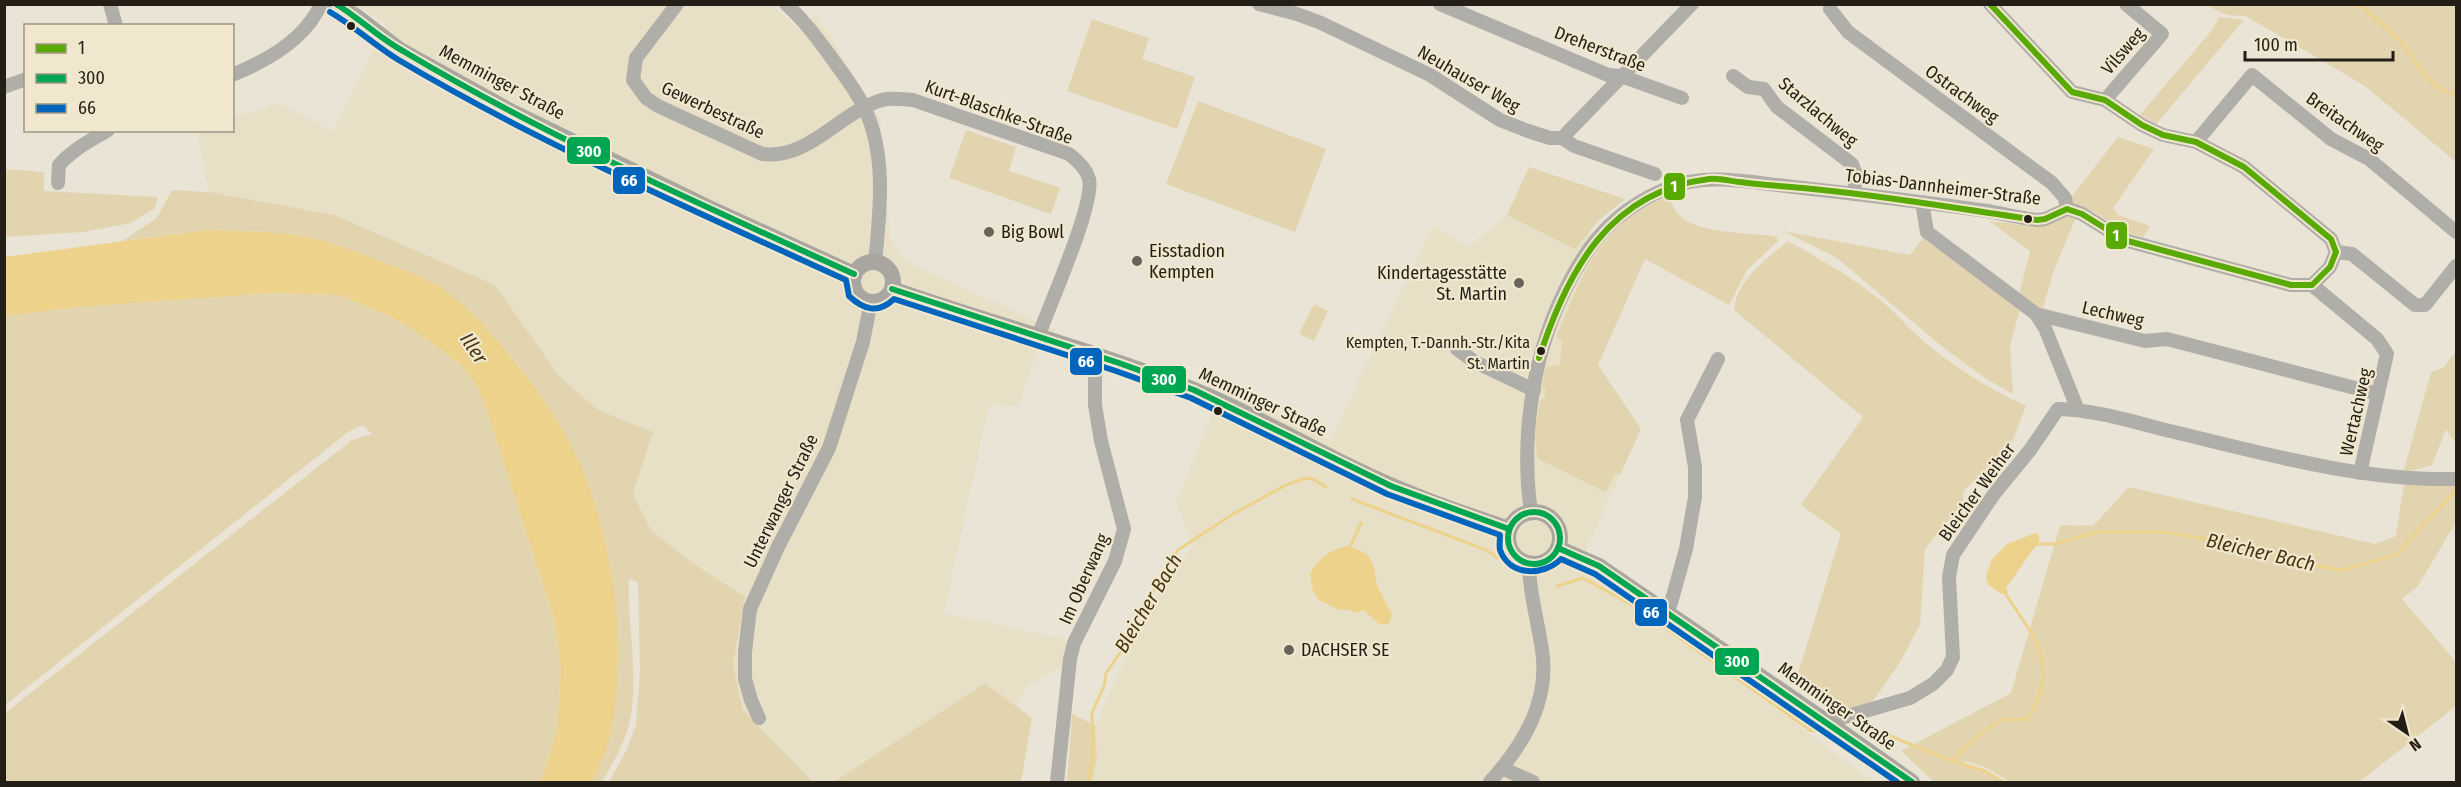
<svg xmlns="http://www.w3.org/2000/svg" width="2461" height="787" font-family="'Fira Sans Condensed',sans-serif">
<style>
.built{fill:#e8dfc7}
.green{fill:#e3d4b0}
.water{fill:#ecd28b}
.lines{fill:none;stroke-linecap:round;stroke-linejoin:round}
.stream{stroke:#ecd28b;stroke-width:3}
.minor{stroke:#b0aea9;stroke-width:14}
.major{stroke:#a8a69f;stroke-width:16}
.bus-1-casing{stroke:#f1e7ce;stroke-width:10}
.bus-2-casing{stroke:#f1e7ce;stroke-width:10}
.bus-3-casing{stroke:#f1e7ce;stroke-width:10}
.bus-1{stroke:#59aa04;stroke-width:6}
.bus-2{stroke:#00a651;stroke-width:6}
.bus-3{stroke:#0065bd;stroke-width:6}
.bus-dot{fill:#231f16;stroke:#f1e7ce;stroke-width:2}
.poi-dot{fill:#686459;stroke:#f1e7ce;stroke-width:2}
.labels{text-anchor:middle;stroke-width:4.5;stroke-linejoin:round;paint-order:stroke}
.bus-label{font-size:16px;fill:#231f16;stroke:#f1e7ce;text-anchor:end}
.street-label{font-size:18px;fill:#231f16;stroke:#f1e7ce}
.poi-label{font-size:18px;fill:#231f16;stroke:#f1e7ce;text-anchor:start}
.water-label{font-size:20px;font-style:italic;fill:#46370e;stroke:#f1e7ce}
.line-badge{stroke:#f1e7ce;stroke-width:2}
.badge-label{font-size:16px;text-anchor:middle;font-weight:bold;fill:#fff}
</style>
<rect width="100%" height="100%" fill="#e9e4d6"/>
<!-- built -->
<g class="built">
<path d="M355,5h417l28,25 16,-16 64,105 10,119 15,23 151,69 -20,26 -18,50 -29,-1 -45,208 126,27 -6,25 -36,21 -12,19 -31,-22 -151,99h-21l-70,-72 -10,-46 12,-67 -54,-35 -40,-32 -18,-36 20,-62 -55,-22 -39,-34 -64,-91 -161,-70 -125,-23 -13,-61 36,-1 1,-13 47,-14 53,29 54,-109z"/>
<path d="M1507,215l68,34 14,-18 56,28 -47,106 43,64 -54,119 -2,19 289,215h-782l5,-25 -2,-32 55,-119 43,-61 -17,-43 48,-116 106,54 103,-215 36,22z"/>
</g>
<!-- green -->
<g class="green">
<path d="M2208,5h248v157l-91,-76 -119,-70c-17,0 -24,-1 -38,-11z"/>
<path d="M2219,17l25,3 -88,104 -16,-9 72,-85z"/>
<path d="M1092,19l57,19 -7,21 53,18 -18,52 -110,-38z"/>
<path d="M1198,101l128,48 -31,83 -129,-48z"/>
<path d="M966,130l50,17 -7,24 51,17 -9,26 -102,-36z"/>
<path d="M2118,137l36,12 -41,59 5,7 32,11 -7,11 -15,-4 -36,-22 -17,9 -21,50 -12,41 -23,-16 11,-44 -41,-30 51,6 16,-6 17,-26z"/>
<path d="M1529,167l96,32 -27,22 -23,28 -68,-34z"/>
<path d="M5,169l39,3v19l114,6 -3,11 -24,15 -48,9 -78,5z"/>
<path d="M172,190l37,2 125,23 161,70 64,91 39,34 55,22 -20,62 18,36 40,32 54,35 -12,67 10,46 70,72h-204l17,-31 10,-26 4,-54 -2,-89 -9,-3c-2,46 11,100 0,145 -5,21 -17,40 -27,58h-10l16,-41 7,-138 -9,-58 -11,-41 -28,-66 -18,-30 -36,-50 -25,-28 -48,-42 -35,-17 -71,-26 -36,-10 -45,-4 -47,-1 -84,11 35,-23z"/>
<path d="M1667,194c3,7 7,15 12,21 18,19 72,18 97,21l2,5 -31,29 -18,35 -84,-46 -47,106 43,64 -21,46 -5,-2 -9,19 -68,-33c-5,-19 -2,-40 3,-59l3,-2 2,-8 -5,-2 5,-21 14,-3 2,-24 -6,-3c27,-62 40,-108 106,-138z"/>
<path d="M1783,231l127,24 13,-17 97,71 -10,36 3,49 -31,-18 -43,-32 -102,-86z"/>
<path d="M1788,241c34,19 67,38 97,63 15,13 28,29 43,41 31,25 63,45 98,61l-13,34 -49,51 -1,11 -38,47 -5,76 -21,39 -29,41 -22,7 -52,-32 45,-146 -40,-29 62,-88 -129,-107c3,-31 32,-50 54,-69z"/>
<path d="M274,293l65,2 48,20 24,13 50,37 15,19 9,21 68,210 8,53 -4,61 -12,41 -6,12h-534v-69l347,-273 20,-6 -9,-9 -15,7 -343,273v-389l75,-9z"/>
<path d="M1314,304l14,7 -14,30 -15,-7z"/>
<path d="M2456,351v93l-10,-15 -14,36 -29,8 28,-101 12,-4z"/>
<path d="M2456,482v40l-38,64 -16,13 54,63v44l-97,76h-349l-25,-15 -20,-6 -3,3 22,7 18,11h-68l-33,-31 110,-58 49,-168 33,1 36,-39 246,57 21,-8 8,-53z"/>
<path d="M985,683l47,35 -11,64h-187z"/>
<path d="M1072,714l23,11 2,32 -5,25h-25z"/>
</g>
<!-- water -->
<g class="water">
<path d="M206,230c30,1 60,1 90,5 30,4 59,17 87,27 19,7 41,15 58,26 34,24 63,58 87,91 14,19 27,37 38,57 47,85 64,210 43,304 -4,15 -12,29 -17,42h-53l6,-12 12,-41 4,-61 -8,-53 -68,-210 -9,-21 -15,-19 -50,-37 -24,-13 -48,-20 -65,-2 -194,14 -75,9v-59z"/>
<path d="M2035,533l4,3v5l-33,47 2,5 -7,1 -13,-10 -2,-8 6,-17 15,-15z"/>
<path d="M1347,546c26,7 25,13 30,38 1,4 12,25 15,30l-3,10h-10l-15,-14 -8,3 -7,-3 -12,-1 -18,-9 -6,-9 -3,-17c10,-16 18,-23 37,-28z"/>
</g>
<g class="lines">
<!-- stream -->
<g class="stream">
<path d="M2358,4c14,12 30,24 43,38 19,22 24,45 55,53"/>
<path d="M1352,499l134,51 12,8"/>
<path d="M2034,546l3,-2h18l42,-12h66l87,14 56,18 36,6 54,-15 60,-65"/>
<path d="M1350,547l11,-24"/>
<path d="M1557,586l26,-8 56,31 172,122h15"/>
<path d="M1860,724l92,37 28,-27 21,-14 26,-1c36,-52 6,-83 -22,-126"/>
<path d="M1952,761l33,10 18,11"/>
<path d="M1088,782l5,-28 -1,-41 12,-27 2,-13 14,-20 6,-15 52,-88 55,-36 53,-29 20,-7 7,1 13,8"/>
</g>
<!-- minor -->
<g class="minor">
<path d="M110,4l6,22"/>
<path d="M677,4l-41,54 -3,22 13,18 12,8 104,48c45,6 75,-38 114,-52 12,-5 24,-3 37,-2l156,54c8,6 17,14 20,25 6,25 -40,127 -51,158"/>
<path d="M786,4c18,16 31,34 45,53 11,16 25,33 33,50 23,47 16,105 11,155"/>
<path d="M1259,4l38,10 24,9 109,52 70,45 28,11 22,7h12l12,8 81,28"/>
<path d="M1440,4l168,71 13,1 61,22"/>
<path d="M1830,9l18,23 204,151 13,15 2,11"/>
<path d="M232,75c35,-14 73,-35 89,-71"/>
<path d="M1733,76l15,11 16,2 13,18 75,57 4,11 -2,19"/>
<path d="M4,87l22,-8"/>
<path d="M2105,100l57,-66 -36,-30"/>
<path d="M1562,138l130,-134"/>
<path d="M2196,142l56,-67 79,64 38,20 87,73"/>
<path d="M58,183l1,-18c14,-16 31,-24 49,-35"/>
<path d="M1922,202l5,30 109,82 109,27 22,-2 211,55"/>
<path d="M2336,252l16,2 63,51h10l31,-39"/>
<path d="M2312,285l65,54 10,15 -27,119"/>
<path d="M2036,314l9,14 33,82"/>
<path d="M1457,349l18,13 59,28"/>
<path d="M1531,512c-10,-69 0,-146 28,-209 24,-54 52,-92 109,-115 39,-16 85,-5 126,-1 64,7 129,15 193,24 17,3 33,7 50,9l8,-1 22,-10 5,1 10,4 42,26 167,45h21l18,-18 6,-15 -5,-13 -87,-72 -48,-25 -33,-7 -21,-10 -37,-25 -33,-8 -82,-88"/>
<path d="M1667,611l4,-8 15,-54 9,-52v-30l-8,-47 31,-61"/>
<path d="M759,718l-8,-18 -6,-21v-27l5,-43 28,-62 51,-99 34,-106 8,-41"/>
<path d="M1827,722l83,-24 23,-14 14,-14 6,-13 -4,-80 4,-22 41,-61 36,-44 28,-41c40,1 78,14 116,23 93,22 186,49 282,47"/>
<path d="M1502,768l31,14"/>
<path d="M1057,782l13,-123 4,-16 41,-82 9,-32 -23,-88 -6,-36v-50"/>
<path d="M1490,782c33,-37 60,-80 52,-132 -4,-29 -13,-57 -13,-86"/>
</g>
<!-- major -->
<g class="major">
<path d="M335,4l22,13 43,33 112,62 195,95 147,67"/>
<circle cx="873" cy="282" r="20"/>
<path d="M892,289c100,35 203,62 302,101 55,22 105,52 159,78 50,25 103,43 156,61"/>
<circle cx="1534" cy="538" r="26"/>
<path d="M1558,548l41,18 244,167 69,49"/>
</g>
<!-- bus-1 casing -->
<g class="bus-1-casing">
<path id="bus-1" d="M1539,358c28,-86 70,-167 170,-179 10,-1 21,2 31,3 21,3 42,4 63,6 79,7 156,21 234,32l8,-1 22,-10 15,5 42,26 167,45h21l18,-18 6,-15 -5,-13 -87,-72 -48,-25 -33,-7 -21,-10 -37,-25 -33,-8 -82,-88"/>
</g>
<!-- bus-2 casing -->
<g class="bus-2-casing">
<g id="bus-2">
<path d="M336,4c23,14 43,34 67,47 144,86 299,154 451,223"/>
<path d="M892,289l227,74 75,27 197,96 118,43"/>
<circle cx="1534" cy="538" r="26"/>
<path d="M1558,548l41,18 313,216"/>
</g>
</g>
<!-- bus-3 casing -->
<g class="bus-3-casing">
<path id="bus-3" d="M330,12c24,14 44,33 67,47 143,85 298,152 449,221l3,16c15,14 29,18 45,3l222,72 75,27 196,96 113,41c0,5 -1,11 0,15 10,27 44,26 61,9l34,15 302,208"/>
</g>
<!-- bus-1 -->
<use href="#bus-1" class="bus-1"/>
<!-- bus-2 -->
<use href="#bus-2" class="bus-2"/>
<!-- bus-3 -->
<use href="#bus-3" class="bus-3"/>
</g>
<!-- markers -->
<g class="bus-dot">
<circle cx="351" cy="26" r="5"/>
<circle cx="2028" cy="219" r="5"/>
<circle cx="1541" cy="351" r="5"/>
<circle cx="1218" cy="411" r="5"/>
</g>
<g class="poi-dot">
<circle cx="989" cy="232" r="6"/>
<circle cx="1137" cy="261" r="6"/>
<circle cx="1519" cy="283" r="6"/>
<circle cx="1289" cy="650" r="6"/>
</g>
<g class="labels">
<!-- bus labels -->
<g class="bus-label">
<text x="1530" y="348">Kempten, T.-Dannh.-Str./Kita<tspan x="1530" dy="21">St. Martin</tspan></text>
</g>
<!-- street labels -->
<g class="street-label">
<text transform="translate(1600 49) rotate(21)" y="6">Dreherstraße</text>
<text transform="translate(2123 51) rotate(-49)" y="6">Vilsweg</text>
<text transform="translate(1469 79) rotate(30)" y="6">Neuhauser Weg</text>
<text transform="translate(502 82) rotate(28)" y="6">Memminger Straße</text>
<text transform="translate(1962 94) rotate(36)" y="6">Ostrachweg</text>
<text transform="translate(713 110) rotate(25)" y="6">Gewerbestraße</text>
<text transform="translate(999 112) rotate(20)" y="6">Kurt-Blaschke-Straße</text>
<text transform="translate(1818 112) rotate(40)" y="6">Starzlachweg</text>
<text transform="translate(2345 122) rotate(35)" y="6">Breitachweg</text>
<text transform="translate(1943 187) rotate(7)" y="6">Tobias-Dannheimer-Straße</text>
<text transform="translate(2113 314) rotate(13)" y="6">Lechweg</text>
<text transform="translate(1263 402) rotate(25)" y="6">Memminger Straße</text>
<text transform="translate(2356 412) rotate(-77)" y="6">Wertachweg</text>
<text transform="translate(1977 492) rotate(-54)" y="6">Bleicher Weiher</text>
<text transform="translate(781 501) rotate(-64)" y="6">Unterwanger Straße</text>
<text transform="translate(1084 579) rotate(-66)" y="6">Im Oberwang</text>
<text transform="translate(1837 706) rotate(35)" y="6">Memminger Straße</text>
</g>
<!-- poi labels -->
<g class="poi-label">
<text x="1001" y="238">Big Bowl</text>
<text x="1149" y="257">Eisstadion<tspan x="1149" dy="21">Kempten</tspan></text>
<text x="1507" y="279" text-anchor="end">Kindertagesstätte<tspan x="1507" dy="21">St. Martin</tspan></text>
<text x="1301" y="656">DACHSER SE</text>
</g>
<!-- water labels -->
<g class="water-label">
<text transform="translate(474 348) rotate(56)" y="7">Iller</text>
<text transform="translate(2261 552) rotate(13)" y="7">Bleicher Bach</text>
<text transform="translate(1148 603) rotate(-59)" y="7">Bleicher Bach</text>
</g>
</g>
<g class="line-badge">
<rect x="566" y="136" width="45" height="29" rx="6" fill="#00a651"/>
<rect x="612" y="166" width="34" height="29" rx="6" fill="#0065bd"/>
<rect x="1663" y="172" width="23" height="29" rx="6" fill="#59aa04"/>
<rect x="2105" y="221" width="23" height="29" rx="6" fill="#59aa04"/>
<rect x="1069" y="347" width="34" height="29" rx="6" fill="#0065bd"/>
<rect x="1141" y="365" width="46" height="29" rx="6" fill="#00a651"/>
<rect x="1634" y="598" width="34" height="29" rx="6" fill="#0065bd"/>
<rect x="1714" y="647" width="46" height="29" rx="6" fill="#00a651"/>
</g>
<g class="badge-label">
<text x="589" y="157">300</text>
<text x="629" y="186">66</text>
<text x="1674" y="192">1</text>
<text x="2116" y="241">1</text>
<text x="1086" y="367">66</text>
<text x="1164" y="385">300</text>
<text x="1651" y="618">66</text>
<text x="1737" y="667">300</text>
</g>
<!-- border -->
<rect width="2461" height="787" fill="none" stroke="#231f16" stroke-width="12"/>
<!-- legend -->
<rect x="24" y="24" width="210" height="108" fill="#f1e7ce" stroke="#9f9784" stroke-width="1.5"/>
<rect x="36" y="44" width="30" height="9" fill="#59aa04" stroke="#9f9784" stroke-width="1.5"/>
<text x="78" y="54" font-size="18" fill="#231f16">1</text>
<rect x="36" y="74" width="30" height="9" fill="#00a651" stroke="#9f9784" stroke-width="1.5"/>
<text x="78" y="84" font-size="18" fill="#231f16">300</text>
<rect x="36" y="104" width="30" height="9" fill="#0065bd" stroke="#9f9784" stroke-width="1.5"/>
<text x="78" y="114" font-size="18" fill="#231f16">66</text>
<!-- north arrow -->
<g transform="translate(2407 733) rotate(145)" stroke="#f1e7ce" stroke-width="4.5" paint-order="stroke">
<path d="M0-4.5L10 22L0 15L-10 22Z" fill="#231f16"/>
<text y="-9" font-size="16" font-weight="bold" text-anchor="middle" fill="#231f16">N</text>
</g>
<!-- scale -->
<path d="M2245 51v9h148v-9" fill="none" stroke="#231f16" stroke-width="3"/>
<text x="2254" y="51" font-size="18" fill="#231f16" stroke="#f1e7ce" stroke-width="4.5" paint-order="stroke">100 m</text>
</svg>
